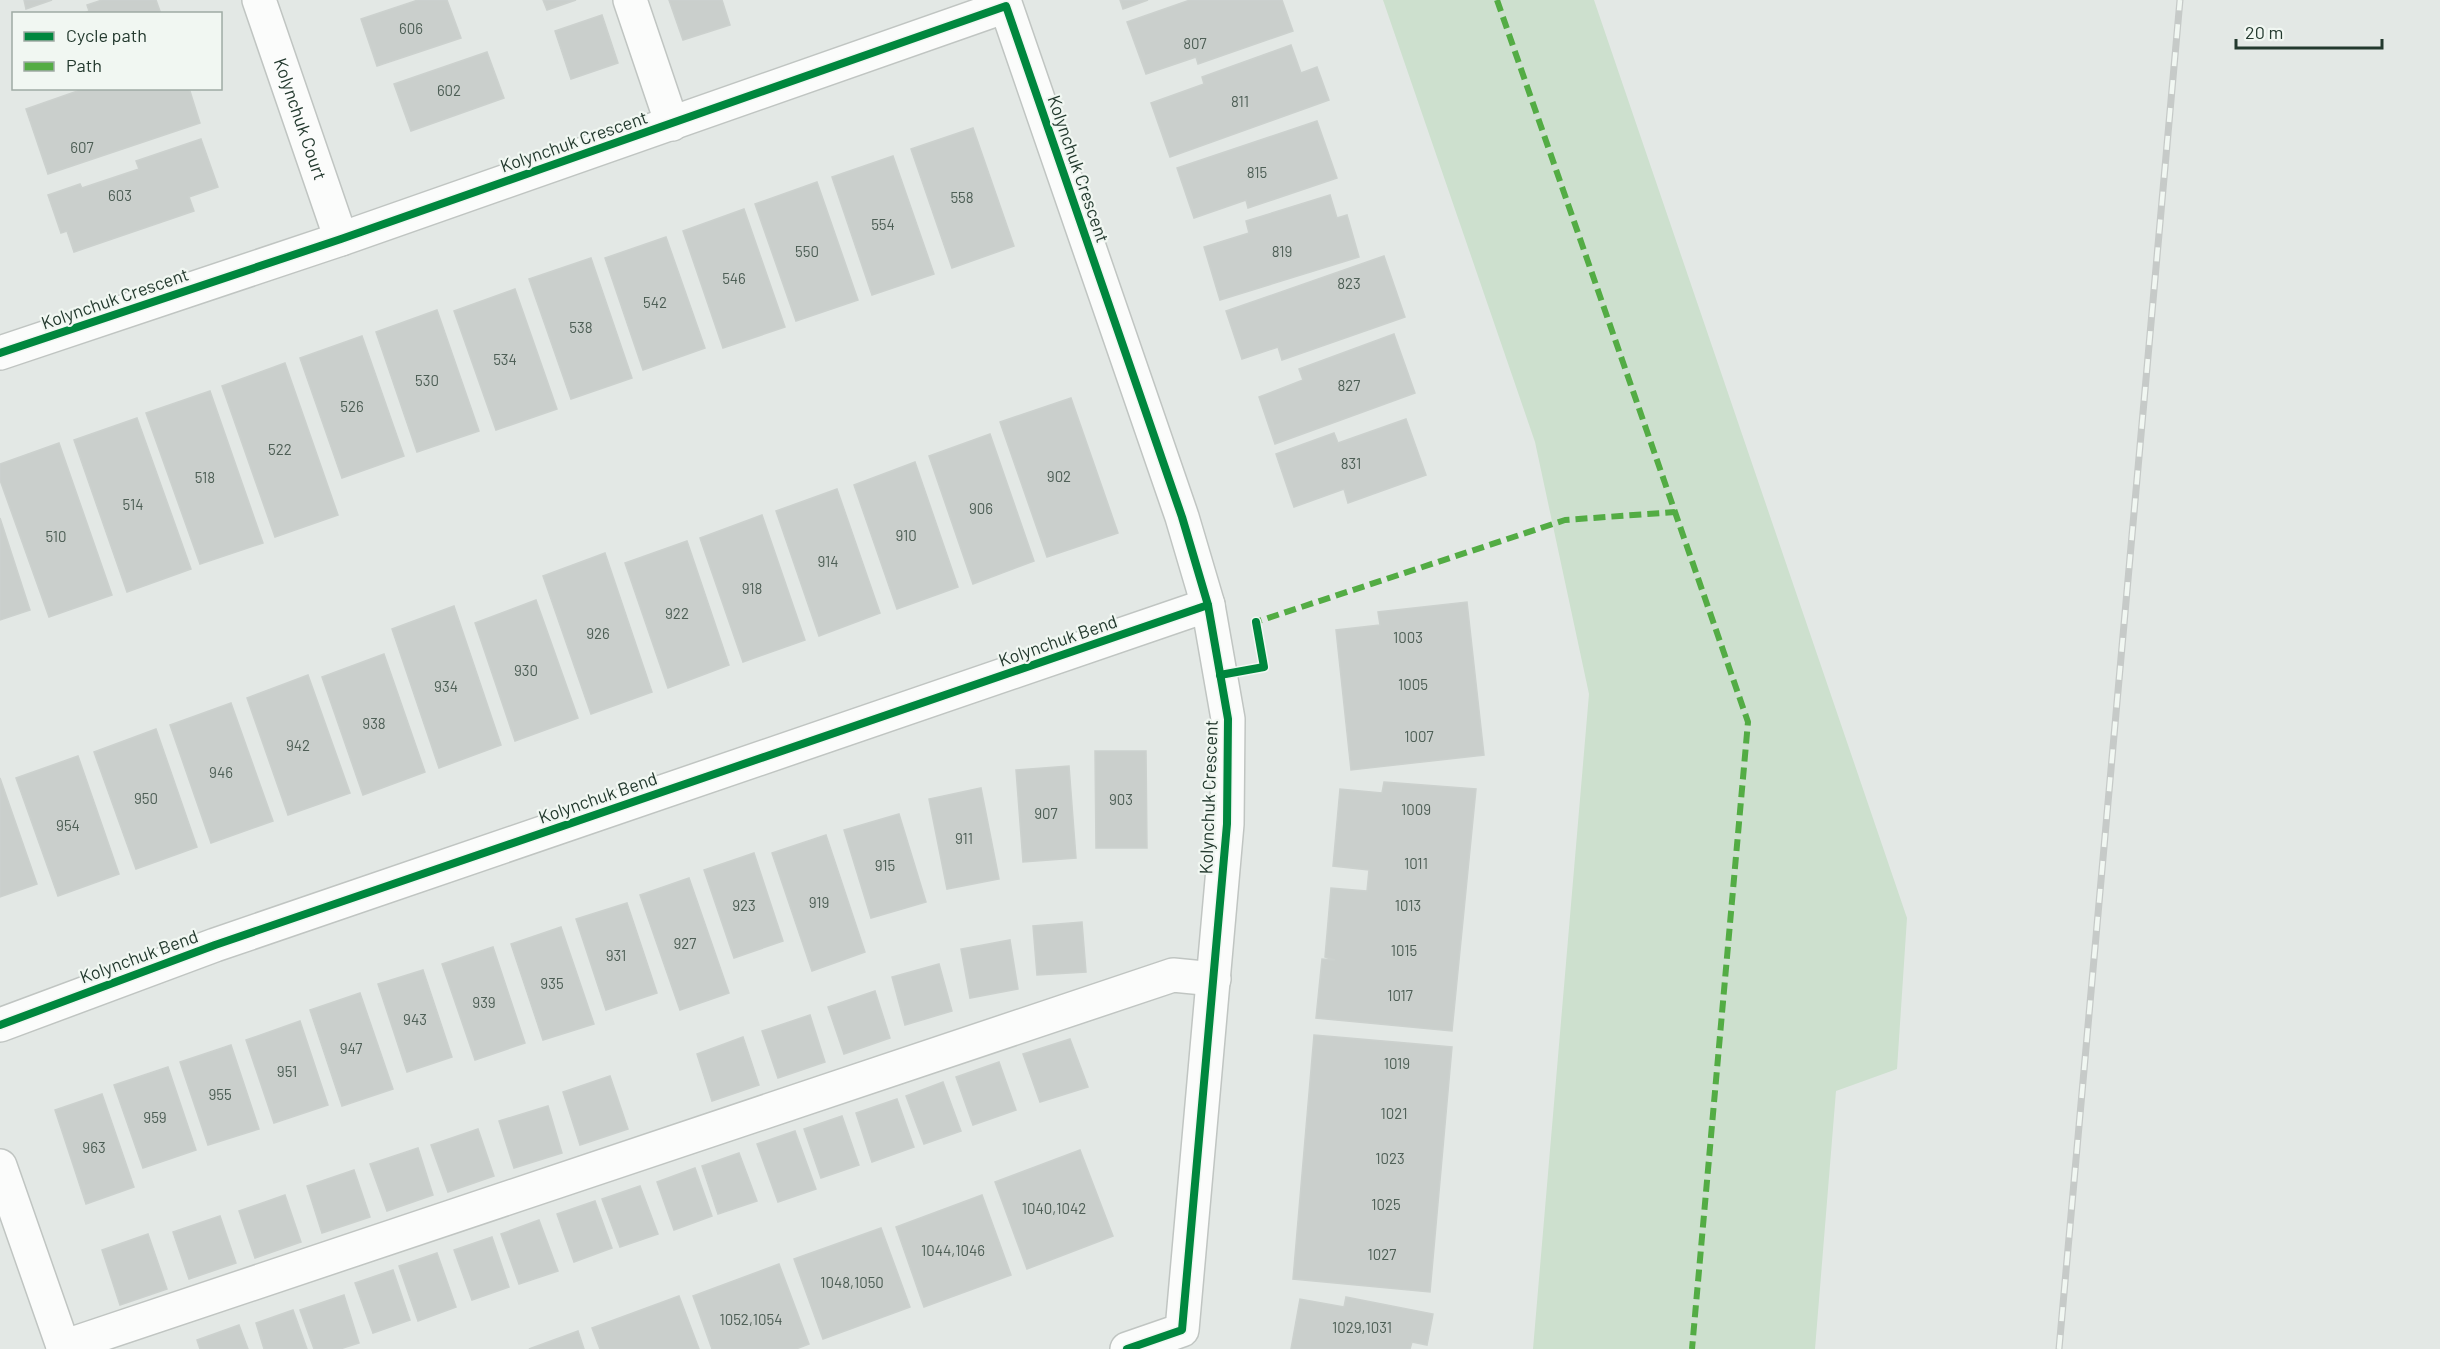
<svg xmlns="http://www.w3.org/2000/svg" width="2440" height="1349" font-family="Barlow,sans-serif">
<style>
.green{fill:#cde0ce}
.building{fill:#cacfcc;stroke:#ccd1ce;stroke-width:1.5}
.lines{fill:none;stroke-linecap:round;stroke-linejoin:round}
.minor-casing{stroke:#c0c5c2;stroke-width:36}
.minor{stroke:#fbfcfb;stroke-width:33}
.rail-casing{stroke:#c6cac8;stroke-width:7}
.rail{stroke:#f1f7f2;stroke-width:4.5;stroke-dasharray:14;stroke-linecap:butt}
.quiet{stroke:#53ac44;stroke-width:6;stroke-dasharray:12 6;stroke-linecap:butt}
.cycleway-casing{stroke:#f1f7f2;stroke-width:11}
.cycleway{stroke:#00873e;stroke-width:8}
.labels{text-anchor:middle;stroke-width:4.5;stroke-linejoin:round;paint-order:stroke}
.number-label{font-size:15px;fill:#4e5f56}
.street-label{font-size:18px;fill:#23392e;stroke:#f1f7f2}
</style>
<rect width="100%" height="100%" fill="#e3e8e5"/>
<!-- green -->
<path class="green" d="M1383,0h211l313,918 -10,151 -61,22 -21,258h-282l56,-655 -54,-252z"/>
<!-- building -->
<g class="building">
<path d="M24,0h28l-26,9z"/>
<path d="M102,0h54l5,14h-78l6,-3 -2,-6z"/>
<path d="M418,0h29l14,38 -84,28 -16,-47z"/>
<path d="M543,0h33l-29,10z"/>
<path d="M669,0h53l8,25 -47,15z"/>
<path d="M1120,0h28l-25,9z"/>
<path d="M1190,0h92l11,31 -95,33 -2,-7 -50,17 -19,-52z"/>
<path d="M602,15l16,48 -47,16 -16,-48z"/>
<path d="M1291,45l10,28 16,-6 12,33 -159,57 -19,-54 53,-19 -2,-7z"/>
<path d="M487,52l17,46 -93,33 -17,-47z"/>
<path d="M86,88h103l11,35 -152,51 -22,-65z"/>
<path d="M1317,121l20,57 -89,30 -2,-8 -52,18 -17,-50z"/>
<path d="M973,128l41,118 -62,22 -41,-119z"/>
<path d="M201,139l17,48 -29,10 5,14 -120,41 -7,-21 -6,2 -13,-38 32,-11 2,4 57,-19 -3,-8z"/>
<path d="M893,156l41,118 -62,21 -40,-118z"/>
<path d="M817,182l41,118 -62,21 -41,-117z"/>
<path d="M1330,195l7,23 10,-3 12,42 -139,43 -16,-53 45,-14 -3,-12z"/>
<path d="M744,209l41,118 -62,21 -40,-117z"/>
<path d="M666,237l39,111 -62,22 -38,-112z"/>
<path d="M1384,256l21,61 -123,43 -4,-13 -36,12 -16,-48z"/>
<path d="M591,258l41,120 -61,21 -42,-120z"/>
<path d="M515,289l42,120 -61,21 -42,-119z"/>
<path d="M437,310l42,121 -62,21 -41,-120z"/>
<path d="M1394,334l21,59 -140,51 -16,-47 44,-17 -4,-11z"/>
<path d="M362,336l42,120 -62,22 -42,-120z"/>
<path d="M285,363l53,152 -63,22 -53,-151z"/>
<path d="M210,391l53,152 -63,21 -54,-151z"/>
<path d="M1071,398l47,135 -71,24 -47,-135z"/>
<path d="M137,418l54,151 -64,23 -53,-152z"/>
<path d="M1406,419l20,56 -78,28 -4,-14 -50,18 -18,-53 58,-21 4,10z"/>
<path d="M990,434l44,127 -61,23 -44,-128z"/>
<path d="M59,443l53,152 -63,22 -49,-137v-16z"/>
<path d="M915,462l43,125 -61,22 -43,-124z"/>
<path d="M837,489l43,124 -61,23 -43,-125z"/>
<path d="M762,515l43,125 -62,22 -43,-124z"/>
<path d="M0,518l30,92 -30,10z"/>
<path d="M687,541l42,124 -61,23 -43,-125z"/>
<path d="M605,553l47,139 -61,22 -48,-138z"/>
<path d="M536,600l42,118 -63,23 -40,-118z"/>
<path d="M1467,602l17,153 -133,15 -15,-140 44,-5 -2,-13z"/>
<path d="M454,606l47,139 -62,23 -47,-139z"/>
<path d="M384,654l41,118 -62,23 -41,-118z"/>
<path d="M308,675l42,118 -62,22 -41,-117z"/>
<path d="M231,703l42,118 -62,22 -41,-118z"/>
<path d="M156,729l41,118 -61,22 -42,-117z"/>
<path d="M1095,751h51l1,97h-51z"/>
<path d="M78,756l41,118 -61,22 -42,-118z"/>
<path d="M1069,766l7,92 -53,4 -7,-92z"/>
<path d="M0,778l37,106 -37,13z"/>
<path d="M1384,782l92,7 -24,242 -136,-13 6,-59 13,1 -10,-3 6,-69 36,3 2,-21 -36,-4 7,-77 42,4z"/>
<path d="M981,788l18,91 -52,10 -18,-90z"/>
<path d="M899,814l27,88 -55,16 -27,-88z"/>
<path d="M826,835l39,117 -53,19 -40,-118z"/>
<path d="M754,853l29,88 -49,17 -30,-88z"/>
<path d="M689,878l40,115 -49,17 -40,-115z"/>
<path d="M627,903l30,90 -51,17 -30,-91z"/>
<path d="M1082,922l4,50 -49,3 -4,-49z"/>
<path d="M561,927l33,97 -51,16 -32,-96z"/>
<path d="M1010,940l8,49 -48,9 -9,-49z"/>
<path d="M493,947l32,96 -50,17 -33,-96z"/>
<path d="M939,964l13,47 -47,14 -13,-48z"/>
<path d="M423,970l29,87 -45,15 -29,-88z"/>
<path d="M875,991l15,47 -46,16 -16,-47z"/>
<path d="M360,993l33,96 -51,17 -32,-96z"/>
<path d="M810,1015l15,47 -47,16 -16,-47z"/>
<path d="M300,1021l28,84 -54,18 -28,-83z"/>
<path d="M1314,1035l138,12 -22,245 -137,-13z"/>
<path d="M743,1037l16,48 -47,16 -15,-47z"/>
<path d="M1070,1039l18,48 -48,15 -17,-48z"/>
<path d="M231,1045l28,84 -51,16 -28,-83z"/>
<path d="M999,1062l17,48 -43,15 -17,-48z"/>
<path d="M168,1067l28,83 -53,18 -29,-83z"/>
<path d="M610,1076l18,53 -48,16 -17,-53z"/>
<path d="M943,1082l18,49 -37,13 -18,-48z"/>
<path d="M102,1094l32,93 -48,17 -31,-94z"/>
<path d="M897,1099l17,48 -42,15 -16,-49z"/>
<path d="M548,1106l14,47 -48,15 -15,-47z"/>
<path d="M842,1116l17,49 -38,13 -17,-49z"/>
<path d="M478,1129l16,47 -46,16 -17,-47z"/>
<path d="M795,1131l21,58 -38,13 -21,-58z"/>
<path d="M418,1148l15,47 -46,16 -17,-47z"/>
<path d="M1080,1150l33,86 -86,33 -32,-87z"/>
<path d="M739,1153l18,48 -39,13 -16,-48z"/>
<path d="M695,1168l17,48 -38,14 -17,-48z"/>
<path d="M354,1170l16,47 -48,16 -15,-47z"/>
<path d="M640,1186l18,48 -38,13 -18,-48z"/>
<path d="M285,1195l16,47 -46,16 -16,-47z"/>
<path d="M982,1195l29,80 -87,32 -28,-80z"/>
<path d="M595,1201l17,47 -38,14 -17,-48z"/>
<path d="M220,1216l16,47 -47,16 -16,-47z"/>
<path d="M539,1220l19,51 -39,13 -18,-50z"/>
<path d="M881,1228l29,79 -87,32 -29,-80z"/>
<path d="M148,1234l19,55 -47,16 -18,-55z"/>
<path d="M492,1237l17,50 -37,13 -18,-50z"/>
<path d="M437,1253l19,54 -38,14 -19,-55z"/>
<path d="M779,1264l30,80 -13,5h-84l-19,-53z"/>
<path d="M393,1270l17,50 -37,13 -18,-50z"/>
<path d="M344,1295l15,48 -19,6h-26l-14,-39z"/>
<path d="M679,1296l20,53h-99l-8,-21z"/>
<path d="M1346,1297l87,17 -6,31 -15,-3 -2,7h-119l9,-50 44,8z"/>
<path d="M293,1310l14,39h-43l-8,-26z"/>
<path d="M239,1325l9,24h-48l-3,-9z"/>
<path d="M578,1331l6,18h-55z"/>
</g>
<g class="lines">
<!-- minor casing -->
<g class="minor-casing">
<g id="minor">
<path id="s1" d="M259,0l82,239"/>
<path d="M630,0l42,124"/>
<path d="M0,353l341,-114 665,-233 176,511 26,88 20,114 -1,105 -45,506 -55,19"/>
<path d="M0,1025l215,-80 993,-340"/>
<path d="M0,1166l64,183"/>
<path d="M63,1347l1110,-372 41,4"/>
</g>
</g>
<!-- minor -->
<use href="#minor" class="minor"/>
<!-- rail casing -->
<g class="rail-casing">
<path id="rail" d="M2059,1349l121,-1349"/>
</g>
<!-- rail -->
<use href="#rail" class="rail"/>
<!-- quiet -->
<g class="quiet">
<path d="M1497,0l251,722 -56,627"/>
<path d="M1257,628l-1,-6 309,-102 110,-8"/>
</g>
<!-- cycleway casing -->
<g class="cycleway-casing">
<g id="cycleway">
<path d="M0,353l341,-114 665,-233 176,511 26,88 20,114 -1,105 -45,506 -55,19"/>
<path d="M1220,675l44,-8 -8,-45"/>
<path d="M0,1025l215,-80 993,-340"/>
</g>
</g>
<!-- cycleway -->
<use href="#cycleway" class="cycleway"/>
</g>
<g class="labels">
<!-- number labels -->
<g class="number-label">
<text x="411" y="34">606</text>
<text x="1195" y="49">807</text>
<text x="449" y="96">602</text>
<text x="1240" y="107">811</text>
<text x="82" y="153">607</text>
<text x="1257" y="178">815</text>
<text x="120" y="201">603</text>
<text x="962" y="203">558</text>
<text x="883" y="230">554</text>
<text x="807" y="257">550</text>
<text x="1282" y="257">819</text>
<text x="734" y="284">546</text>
<text x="1349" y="289">823</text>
<text x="655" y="308">542</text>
<text x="581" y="333">538</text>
<text x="505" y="365">534</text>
<text x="427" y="386">530</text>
<text x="1349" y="391">827</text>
<text x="352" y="412">526</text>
<text x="280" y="455">522</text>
<text x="1351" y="469">831</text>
<text x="1059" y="482">902</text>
<text x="205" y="483">518</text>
<text x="133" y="510">514</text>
<text x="981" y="514">906</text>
<text x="906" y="541">910</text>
<text x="56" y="542">510</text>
<text x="828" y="567">914</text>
<text x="752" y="594">918</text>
<text x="677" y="619">922</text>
<text x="598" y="639">926</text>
<text x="1408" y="643">1003</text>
<text x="526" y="676">930</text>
<text x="1413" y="690">1005</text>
<text x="446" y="692">934</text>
<text x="374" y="729">938</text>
<text x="1419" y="742">1007</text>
<text x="298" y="751">942</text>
<text x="221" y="778">946</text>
<text x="146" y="804">950</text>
<text x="1121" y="805">903</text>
<text x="1416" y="815">1009</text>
<text x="1046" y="819">907</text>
<text x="68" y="831">954</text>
<text x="964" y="844">911</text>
<text x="1416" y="869">1011</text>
<text x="885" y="871">915</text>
<text x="819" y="908">919</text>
<text x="744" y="911">923</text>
<text x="1408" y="911">1013</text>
<text x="685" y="949">927</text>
<text x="1404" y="956">1015</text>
<text x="616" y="961">931</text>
<text x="552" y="989">935</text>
<text x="1400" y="1001">1017</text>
<text x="484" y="1008">939</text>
<text x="415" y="1025">943</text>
<text x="351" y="1054">947</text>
<text x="1397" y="1069">1019</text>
<text x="287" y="1077">951</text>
<text x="220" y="1100">955</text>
<text x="1394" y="1119">1021</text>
<text x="155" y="1123">959</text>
<text x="94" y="1153">963</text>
<text x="1390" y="1164">1023</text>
<text x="1386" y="1210">1025</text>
<text x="1054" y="1214">1040,1042</text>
<text x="953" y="1256">1044,1046</text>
<text x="1382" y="1260">1027</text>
<text x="852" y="1288">1048,1050</text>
<text x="751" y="1325">1052,1054</text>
<text x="1362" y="1333">1029,1031</text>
</g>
<!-- street labels -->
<g class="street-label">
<text dy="6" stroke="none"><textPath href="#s1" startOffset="126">Kolynchuk Court</textPath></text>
<text transform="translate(574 142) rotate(-19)" y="6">Kolynchuk Crescent</text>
<text transform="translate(1078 169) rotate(71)" y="6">Kolynchuk Crescent</text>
<text transform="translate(115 299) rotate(-19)" y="6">Kolynchuk Crescent</text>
<text transform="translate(1058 641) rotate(-19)" y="6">Kolynchuk Bend</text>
<text transform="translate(1209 797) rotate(-88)" y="6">Kolynchuk Crescent</text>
<text transform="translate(598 798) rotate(-19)" y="6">Kolynchuk Bend</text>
<text transform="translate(139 957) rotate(-20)" y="6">Kolynchuk Bend</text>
</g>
</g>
<!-- legend -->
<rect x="12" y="12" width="210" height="78" fill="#f1f7f2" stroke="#9faba4" stroke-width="1.5"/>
<rect x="24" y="32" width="30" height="9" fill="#00873e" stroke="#9faba4" stroke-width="1.5"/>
<text x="66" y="42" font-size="18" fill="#23392e">Cycle path</text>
<rect x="24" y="62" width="30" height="9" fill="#53ac44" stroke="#9faba4" stroke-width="1.5"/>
<text x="66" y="72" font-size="18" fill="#23392e">Path</text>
<!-- scale -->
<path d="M2236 39v9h146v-9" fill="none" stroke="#23392e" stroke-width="3"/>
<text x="2245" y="39" font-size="18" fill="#23392e" stroke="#f1f7f2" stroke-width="4.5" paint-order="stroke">20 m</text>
</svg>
